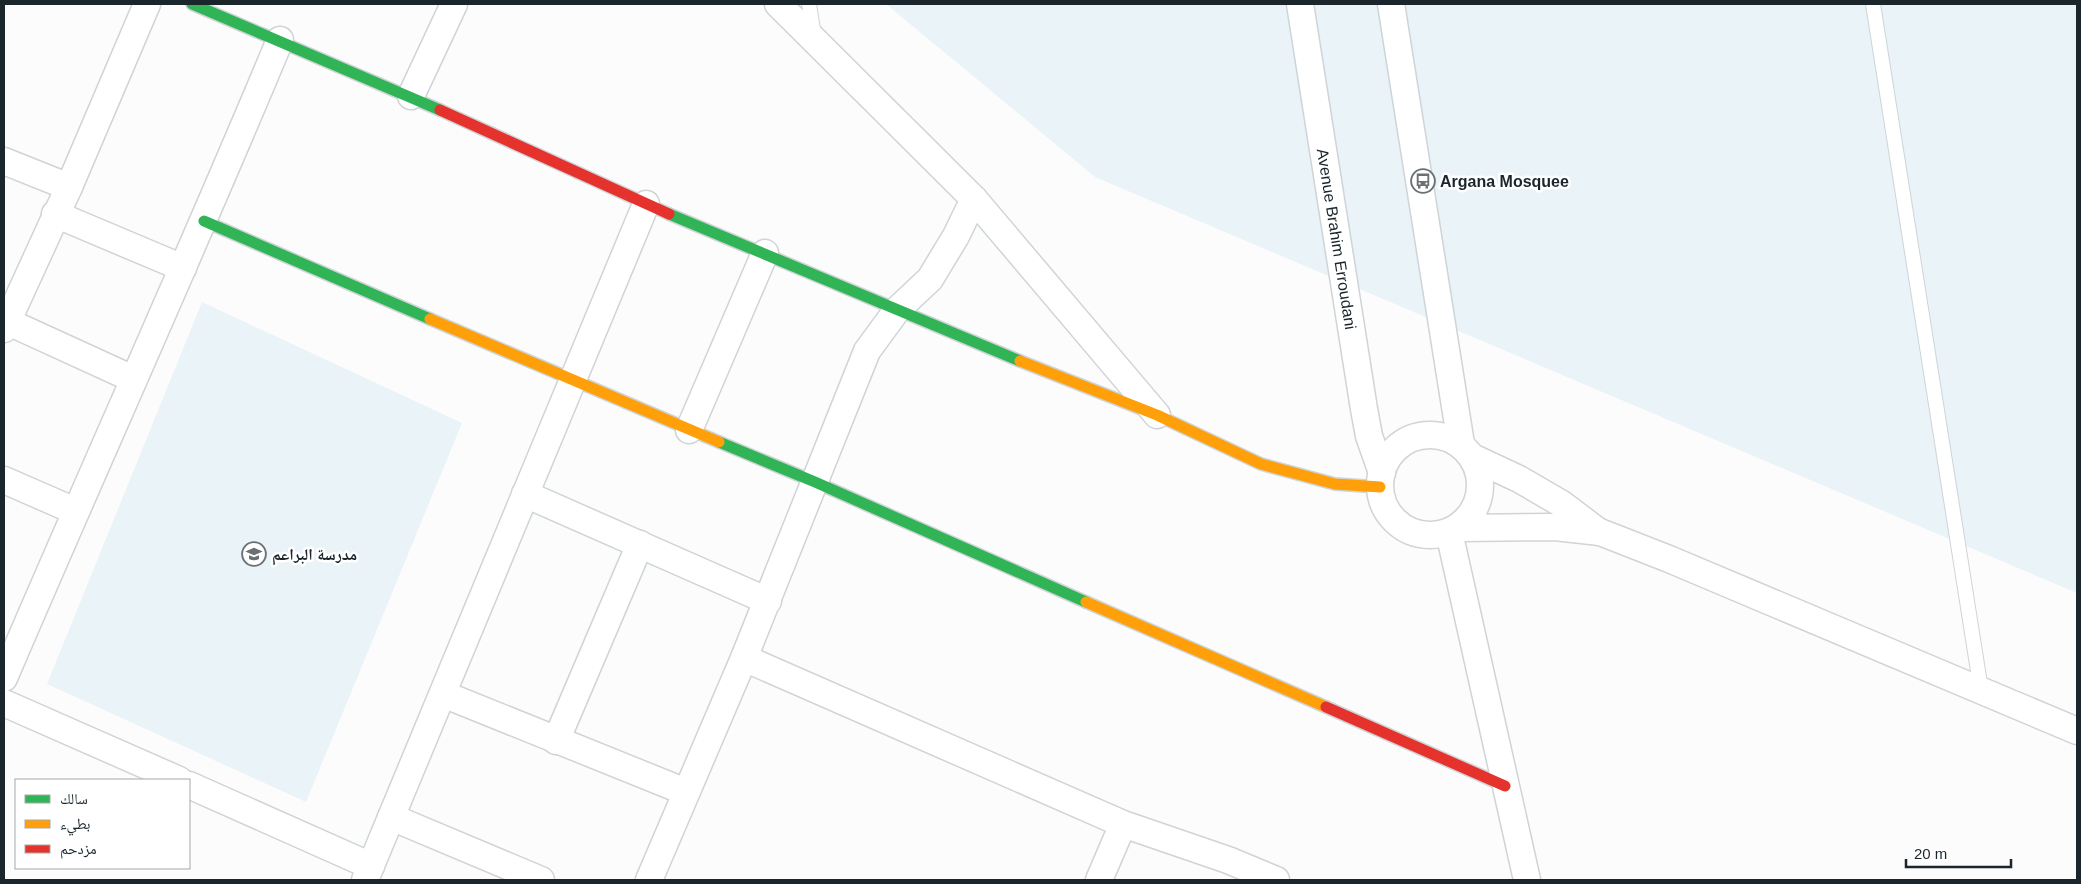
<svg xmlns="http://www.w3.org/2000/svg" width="2081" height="884" font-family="Helvetica,'Noto Naskh Arabic',sans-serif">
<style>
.built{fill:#eaf3f8}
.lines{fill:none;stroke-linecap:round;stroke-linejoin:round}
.lane-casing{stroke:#ced4d7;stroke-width:16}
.street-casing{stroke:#ced4d7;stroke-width:29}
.fast-casing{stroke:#ced4d7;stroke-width:14}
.slow-casing{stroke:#ced4d7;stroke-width:14}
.jam-casing{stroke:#ced4d7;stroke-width:14}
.lane{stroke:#fff;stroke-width:14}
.street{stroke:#fff;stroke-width:26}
.fast{stroke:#30b455;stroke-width:11}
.slow{stroke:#ff9f0a;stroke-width:11}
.jam{stroke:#e5322d;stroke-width:11}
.labels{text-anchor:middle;stroke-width:5;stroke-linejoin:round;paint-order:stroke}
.poi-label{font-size:16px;font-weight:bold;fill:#1a262c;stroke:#fff;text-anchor:start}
.street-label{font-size:16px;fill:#1a262c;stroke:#fff}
</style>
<rect width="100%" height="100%" fill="#fcfcfc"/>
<!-- built -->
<g class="built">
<path d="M886,4h1191v589l-982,-416z"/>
<path d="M202,302l260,121 -156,379 -259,-118z"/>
</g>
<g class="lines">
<!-- lane casing -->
<g class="lane-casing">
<g id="lane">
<path d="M809,4l5,32"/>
<path d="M1873,4l108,686"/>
</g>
</g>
<!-- street casing -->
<g class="street-casing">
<g id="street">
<path d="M778,4l196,195 183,216"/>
<path d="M1300,4l64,405 5,27 13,37"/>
<path d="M1391,4l70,440"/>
<path d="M411,96l43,-92"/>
<path d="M4,161l65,26"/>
<path d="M55,214l128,54"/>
<path d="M4,320l129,59"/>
<path d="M4,329l65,-142 78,-183"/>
<path d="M689,430l76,-177"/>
<circle cx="1430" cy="485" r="50"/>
<path d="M1474,458l45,21 43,25 37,28"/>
<path d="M4,480l71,31"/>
<path d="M525,494l243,107"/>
<path d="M1457,528l98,-1 45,5 69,27 408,172"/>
<path d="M1449,532l78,348"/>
<path d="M744,658l379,166 105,36 48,20"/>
<path d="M4,678c91,-213 187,-424 276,-638"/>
<path d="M443,694l243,98"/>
<path d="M4,703l175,77"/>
<path d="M556,741l84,-197"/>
<path d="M189,785l182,81"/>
<path d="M391,817l150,63"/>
<path d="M365,880l281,-676"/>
<path d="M649,880l95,-222 123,-307 30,-41 33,-31 26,-43 18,-37"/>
<path d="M1099,880l24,-56"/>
</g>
</g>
<!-- fast casing -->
<g class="fast-casing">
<g id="fast">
<path d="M192,4l248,106"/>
<path d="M669,214l351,147"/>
<path d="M204,221l226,98"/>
<path d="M719,442l96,40 271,120"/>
</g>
</g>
<!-- slow casing -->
<g class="slow-casing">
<g id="slow">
<path d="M430,319l289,123"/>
<path d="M1020,361l137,54 104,49 74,20 45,3"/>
<path d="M1086,602l240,105"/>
</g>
</g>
<!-- jam casing -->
<g class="jam-casing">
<g id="jam">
<path d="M440,110l229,104"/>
<path d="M1326,707l179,79"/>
</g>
</g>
<!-- lane -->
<use href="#lane" class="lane"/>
<!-- street -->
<use href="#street" class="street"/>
<!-- fast -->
<use href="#fast" class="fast"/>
<!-- slow -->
<use href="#slow" class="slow"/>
<!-- jam -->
<use href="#jam" class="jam"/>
</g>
<!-- icons -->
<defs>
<g id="bus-ring" transform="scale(1.25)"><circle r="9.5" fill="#fff" stroke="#697175" stroke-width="1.5"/><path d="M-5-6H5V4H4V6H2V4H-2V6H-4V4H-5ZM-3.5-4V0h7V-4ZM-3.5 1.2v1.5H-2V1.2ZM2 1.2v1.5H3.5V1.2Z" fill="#697175"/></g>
<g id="school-ring" transform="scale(1.25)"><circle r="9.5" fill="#fff" stroke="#697175" stroke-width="1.5"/><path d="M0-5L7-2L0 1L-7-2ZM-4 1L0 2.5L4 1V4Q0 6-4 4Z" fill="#697175"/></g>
</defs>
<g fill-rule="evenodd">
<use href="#bus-ring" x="1423" y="181"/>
<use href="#school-ring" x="254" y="554"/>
</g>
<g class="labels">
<!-- poi labels -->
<g class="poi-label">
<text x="1440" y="187">Argana Mosquee</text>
<text x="272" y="560">مدرسة البراعم</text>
</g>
<!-- street labels -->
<g class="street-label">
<text transform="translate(1337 239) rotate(81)" y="6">Avenue Brahim Erroudani</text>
</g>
</g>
<!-- border -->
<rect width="2081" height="884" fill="none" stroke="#1a262c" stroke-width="10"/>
<!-- legend -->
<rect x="15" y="779" width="175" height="90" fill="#ffffff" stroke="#a3a8ab"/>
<rect x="25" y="795" width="25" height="8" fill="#30b455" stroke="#a3a8ab"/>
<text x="60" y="804" font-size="15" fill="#1a262c">سالك</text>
<rect x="25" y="820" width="25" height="8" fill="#ff9f0a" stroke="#a3a8ab"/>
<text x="60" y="829" font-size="15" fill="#1a262c">بطيء</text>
<rect x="25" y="845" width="25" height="8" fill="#e5322d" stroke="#a3a8ab"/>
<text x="60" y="854" font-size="15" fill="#1a262c">مزدحم</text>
<!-- scale -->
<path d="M1906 859v8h105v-8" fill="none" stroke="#1a262c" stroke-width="2.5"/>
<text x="1914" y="859" font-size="15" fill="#1a262c" stroke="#ffffff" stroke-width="4" paint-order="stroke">20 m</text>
</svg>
